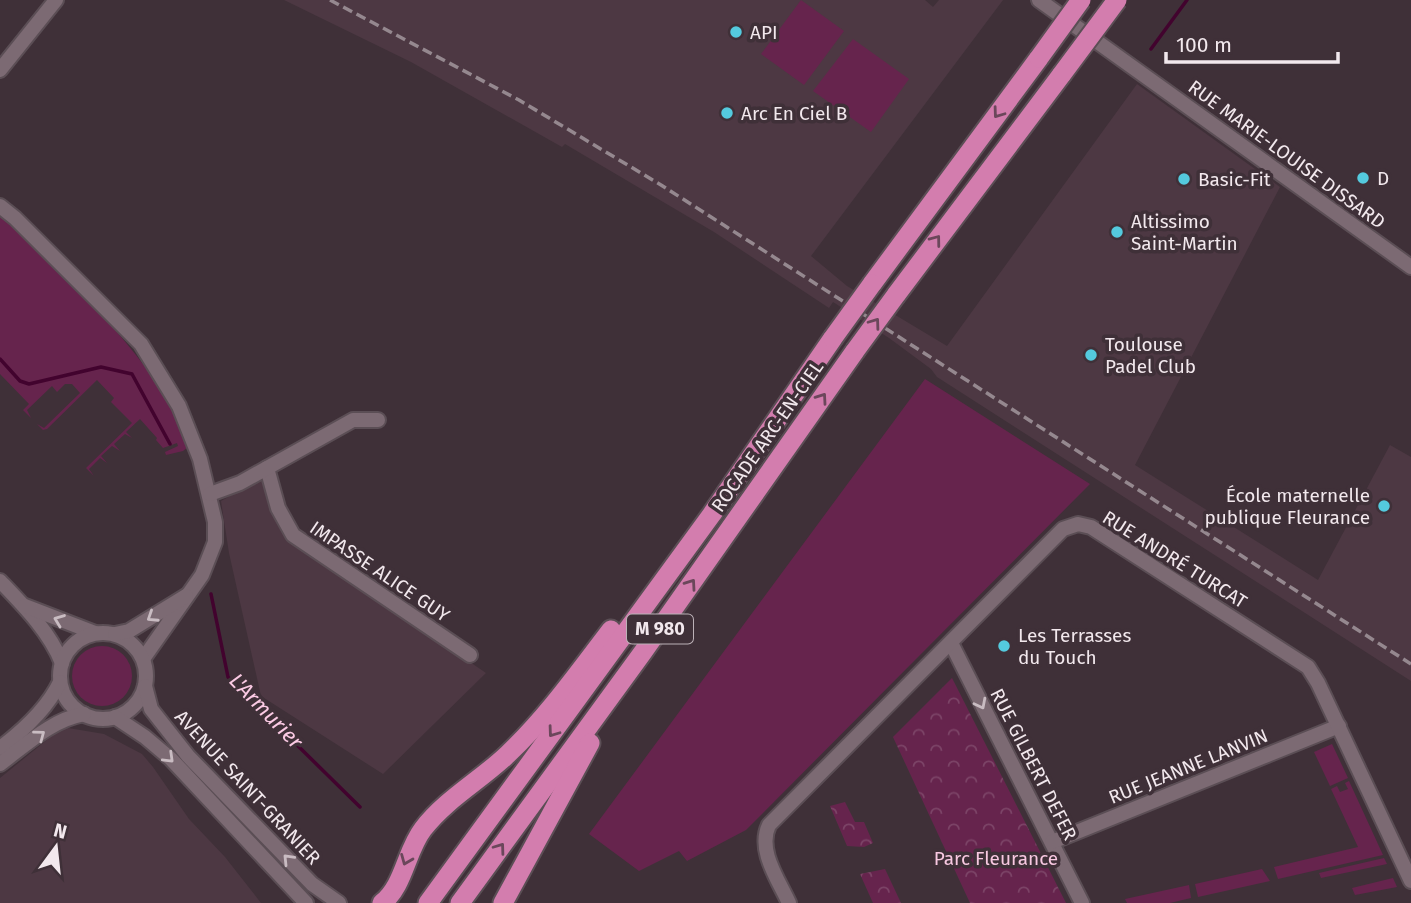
<svg xmlns="http://www.w3.org/2000/svg" width="1411" height="903" font-family="'Fira Sans',sans-serif">
<style>
.built{fill:#4d3843}
.grass{fill:#66244d}
.forest{fill:url(#forest-crowns)}
.lines{fill:none;stroke-linecap:round;stroke-linejoin:round}
.stream{stroke:#42032e;stroke-width:3.5}
.minor-casing{stroke:#5b4e55;stroke-width:18}
.highway-casing{stroke:#5b4e55;stroke-width:23}
.minor{stroke:#7c6a73;stroke-width:14}
.highway{stroke:#d37dae;stroke-width:19}
.rail{stroke:#95888f;stroke-width:3.5;stroke-dasharray:10 5;stroke-linecap:butt}
.highway-bridge-casing{stroke:#5b4e55;stroke-width:23;stroke-linecap:butt}
.highway-bridge{stroke:#d37dae;stroke-width:19}
.oneway{stroke:#6b475b}
.oneway2{stroke:#c9bcc2}
.poi-dot{fill:#54cade;stroke:#3f3038;stroke-width:2.5}
.labels{text-anchor:middle;stroke-width:7;stroke-linejoin:round;paint-order:stroke}
.shield{fill:#3f3038;stroke:#bcb1b7;stroke-width:2}
.shield-label{font-size:18px;font-weight:bold;fill:#f2e8ed}
.poi-label{font-size:19px;fill:#f2e8ed;stroke:#3f3038;text-anchor:start}
.street-label{font-size:19px;fill:#f2e8ed;stroke:#3f3038}
.park-label{font-size:19px;fill:#f8c8e1;stroke:#3f3038}
.water-label{font-size:21px;font-style:italic;fill:#fbcae4;stroke:#3f3038}
</style>
<defs>
<pattern id="forest-crowns" width="20" height="18" patternUnits="userSpaceOnUse" patternTransform="scale(1.75)"><rect width="20" height="18" fill="#66244d"/><path d="M2 6a3 3 0 1 1 6 0M12 15a3 3 0 1 1 6 0" fill="none" stroke="#7c4467"/></pattern>
</defs>
<rect width="100%" height="100%" fill="#3f3038"/>
<!-- built -->
<g class="built">
<path d="M284,0h641l8,7 6,-7h64l-192,256 36,30 100,60 190,-262 143,103 -145,278 183,115 72,-135 21,12v224l-474,-304 -6,-8 -42,-31 -56,-36 -4,6 -115,-76 -149,-88 -3,3 -151,-85z"/>
<path d="M266,476l21,61 199,136 -103,101 -122,-78 -32,-143 -8,-52z"/>
<path d="M68,728l36,6 38,20 11,13 36,52 36,38 36,46h-261v-125l59,-48z"/>
</g>
<!-- grass -->
<g class="grass">
<path d="M801,0l43,31 -40,54 -43,-31z"/>
<path d="M853,39l56,40 -38,53 -58,-41z"/>
<path d="M0,216c28,25 55,51 81,78 45,46 85,91 108,152l-6,5 -17,4 -1,-3 13,-6 -1,-3 -14,5 -7,-8 1,-2 -17,-19 -14,13 6,6 -7,-4 -11,10 6,7 -8,-5 -11,10 6,7 -7,-5 -11,11 5,7 -8,-8 46,-45 -21,-21 3,-4 -17,-18 -50,49 -4,1 -6,-6 7,4 36,-35 -8,-9h-7l-8,8 -5,-6 -25,24 4,8 -8,-8 6,-6 -29,-30z"/>
<path d="M925,379l165,105 -344,346 -59,31 -8,-10 -40,20 -50,-37z"/>
<circle cx="102" cy="676" r="30"/>
<path d="M1332,744l16,34 -18,8 -16,-34z"/>
<path d="M1349,781l34,74 -105,24 -4,-12 84,-20 -27,-58 6,-3 3,6 8,-3 -3,-6z"/>
<path d="M1384,858l3,6 -66,14 -2,-5z"/>
<path d="M1262,869l8,12 -72,16 -3,-13z"/>
<path d="M1393,878l4,9 -42,8 -3,-7z"/>
<path d="M1189,885l2,13 -21,5h-43l-2,-4z"/>
</g>
<!-- forest -->
<g class="forest">
<path d="M952,678l114,225h-96l-77,-166z"/>
<path d="M845,802l10,20h9l9,21 -9,4 -17,-1 -17,-40z"/>
<path d="M885,869l16,34h-28l-13,-29z"/>
</g>
<g class="lines">
<!-- stream -->
<g class="stream">
<path d="M1151,49l36,-49"/>
<path d="M0,359l20,22 9,3 72,-17 31,7 38,70"/>
<path d="M211,594l17,83 132,130"/>
</g>
<!-- minor casing -->
<g class="minor-casing">
<g id="minor">
<path d="M1039,0l372,267"/>
<path d="M0,70l56,-70"/>
<path d="M0,206l15,12 126,126 38,62 21,53 15,63v20l-13,33 -59,84"/>
<path d="M267,468l11,40 15,27 177,120"/>
<path d="M210,494l30,-11 113,-63h25"/>
<path d="M0,581c23,24 49,50 62,82"/>
<path d="M25,606l70,27"/>
<circle cx="103" cy="676" r="43"/>
<path d="M115,634l14,-3 57,-35"/>
<path d="M951,643l131,260"/>
<path d="M145,686l6,23 37,47 124,128 27,19"/>
<path d="M115,717l30,20 26,22 135,144"/>
<path d="M0,748c24,-18 47,-39 60,-66"/>
<path d="M0,764c26,-19 51,-44 84,-50"/>
<path d="M1052,842l287,-116"/>
<path d="M789,903c-11,-24 -32,-53 -20,-78l294,-296 15,-5 13,3 217,140 10,16 93,198"/>
</g>
</g>
<!-- highway casing -->
<g class="highway-casing">
<g id="highway">
<path d="M872,284l167,-226"/>
<path d="M896,295l166,-221"/>
<path d="M382,903c22,-17 24,-52 41,-74 23,-30 58,-49 85,-75 39,-37 70,-81 103,-124"/>
<path d="M428,903l284,-389 121,-176"/>
<path d="M460,903l183,-251 212,-301"/>
<path d="M503,903l87,-160"/>
</g>
</g>
<!-- minor -->
<use href="#minor" class="minor"/>
<!-- highway -->
<use href="#highway" class="highway"/>
<!-- rail -->
<path class="rail" d="M330,0l189,100 142,85 750,479"/>
<!-- highway-bridge casing -->
<g class="highway-bridge-casing">
<g id="highway-bridge">
<path d="M1039,58l42,-58"/>
<path d="M1062,74l55,-74"/>
<path d="M833,338l39,-54"/>
<path d="M855,351l41,-56"/>
</g>
</g>
<!-- highway-bridge -->
<use href="#highway-bridge" class="highway-bridge"/>
</g>
<!-- one-way arrows -->
<defs><path id="oneway-chevron" d="M-2-3.5L2.5 0L-2 3.5" fill="none" stroke-width="1.6" stroke-linecap="round" stroke-linejoin="round" transform="scale(1.75)"/></defs>
<g class="oneway">
<use href="#oneway-chevron" transform="translate(998 113) rotate(126)"/>
<use href="#oneway-chevron" transform="translate(936 240) rotate(-53)"/>
<use href="#oneway-chevron" transform="translate(875 323) rotate(-54)"/>
<use href="#oneway-chevron" transform="translate(822 398) rotate(-55)"/>
<use href="#oneway-chevron" transform="translate(691 584) rotate(-55)"/>
<use href="#oneway-chevron" transform="translate(553 732) rotate(126)"/>
<use href="#oneway-chevron" transform="translate(500 848) rotate(-54)"/>
<use href="#oneway-chevron" transform="translate(406 860) rotate(112)"/>
</g>
<g class="oneway2">
<use href="#oneway-chevron" transform="translate(152 617) rotate(147)"/>
<use href="#oneway-chevron" transform="translate(59 620) rotate(-159)"/>
<use href="#oneway-chevron" transform="translate(981 704) rotate(63)"/>
<use href="#oneway-chevron" transform="translate(40 735) rotate(-37)"/>
<use href="#oneway-chevron" transform="translate(169 758) rotate(44)"/>
<use href="#oneway-chevron" transform="translate(288 859) rotate(-134)"/>
</g>
<!-- markers -->
<g class="poi-dot">
<circle cx="736" cy="32" r="7"/>
<circle cx="727" cy="113" r="7"/>
<circle cx="1363" cy="178" r="7"/>
<circle cx="1184" cy="179" r="7"/>
<circle cx="1117" cy="232" r="7"/>
<circle cx="1091" cy="355" r="7"/>
<circle cx="1384" cy="506" r="7"/>
<circle cx="1004" cy="646" r="7"/>
</g>
<g class="labels">
<!-- shield labels -->
<rect class="shield" x="627" y="614.5" width="66" height="29" rx="5"/>
<g class="shield-label">
<text x="660" y="635">M 980</text>
</g>
<!-- poi labels -->
<g class="poi-label">
<text x="750" y="39">API</text>
<text x="741" y="120">Arc En Ciel B</text>
<text x="1377" y="185">D</text>
<text x="1198" y="186">Basic-Fit</text>
<text x="1131" y="228">Altissimo<tspan x="1131" dy="22">Saint-Martin</tspan></text>
<text x="1105" y="351">Toulouse<tspan x="1105" dy="22">Padel Club</tspan></text>
<text x="1370" y="502" text-anchor="end">École maternelle<tspan x="1370" dy="22">publique Fleurance</tspan></text>
<text x="1018" y="642">Les Terrasses<tspan x="1018" dy="22">du Touch</tspan></text>
</g>
<!-- street labels -->
<g class="street-label">
<text transform="translate(1287 154) rotate(36)" y="7">RUE MARIE-LOUISE DISSARD</text>
<text transform="translate(767 436) rotate(-55)" y="7">ROCADE ARC-EN-CIEL</text>
<text transform="translate(1175 559) rotate(32)" y="7">RUE ANDRÉ TURCAT</text>
<text transform="translate(380 571) rotate(34)" y="7">IMPASSE ALICE GUY</text>
<text transform="translate(1034 764) rotate(63)" y="7">RUE GILBERT DEFER</text>
<text transform="translate(1188 766) rotate(-22)" y="7">RUE JEANNE LANVIN</text>
<text transform="translate(248 787) rotate(47)" y="7">AVENUE SAINT-GRANIER</text>
</g>
<!-- park labels -->
<g class="park-label">
<text x="996" y="865">Parc Fleurance</text>
</g>
<!-- water labels -->
<g class="water-label">
<text transform="translate(266 711) rotate(46)" y="7">L'Armurier</text>
</g>
</g>
<!-- north arrow -->
<g transform="translate(56 847) rotate(15)" stroke="#3f3038" stroke-width="5" paint-order="stroke">
<path d="M0-5L12 26L0 18L-12 26Z" fill="#f2e8ed"/>
<text y="-10" font-size="19" font-weight="bold" text-anchor="middle" fill="#f2e8ed">N</text>
</g>
<!-- scale -->
<path d="M1166 52v10h172v-10" fill="none" stroke="#f2e8ed" stroke-width="3.5"/>
<text x="1176" y="52" font-size="21" fill="#f2e8ed" stroke="#3f3038" stroke-width="5" paint-order="stroke">100 m</text>
</svg>
